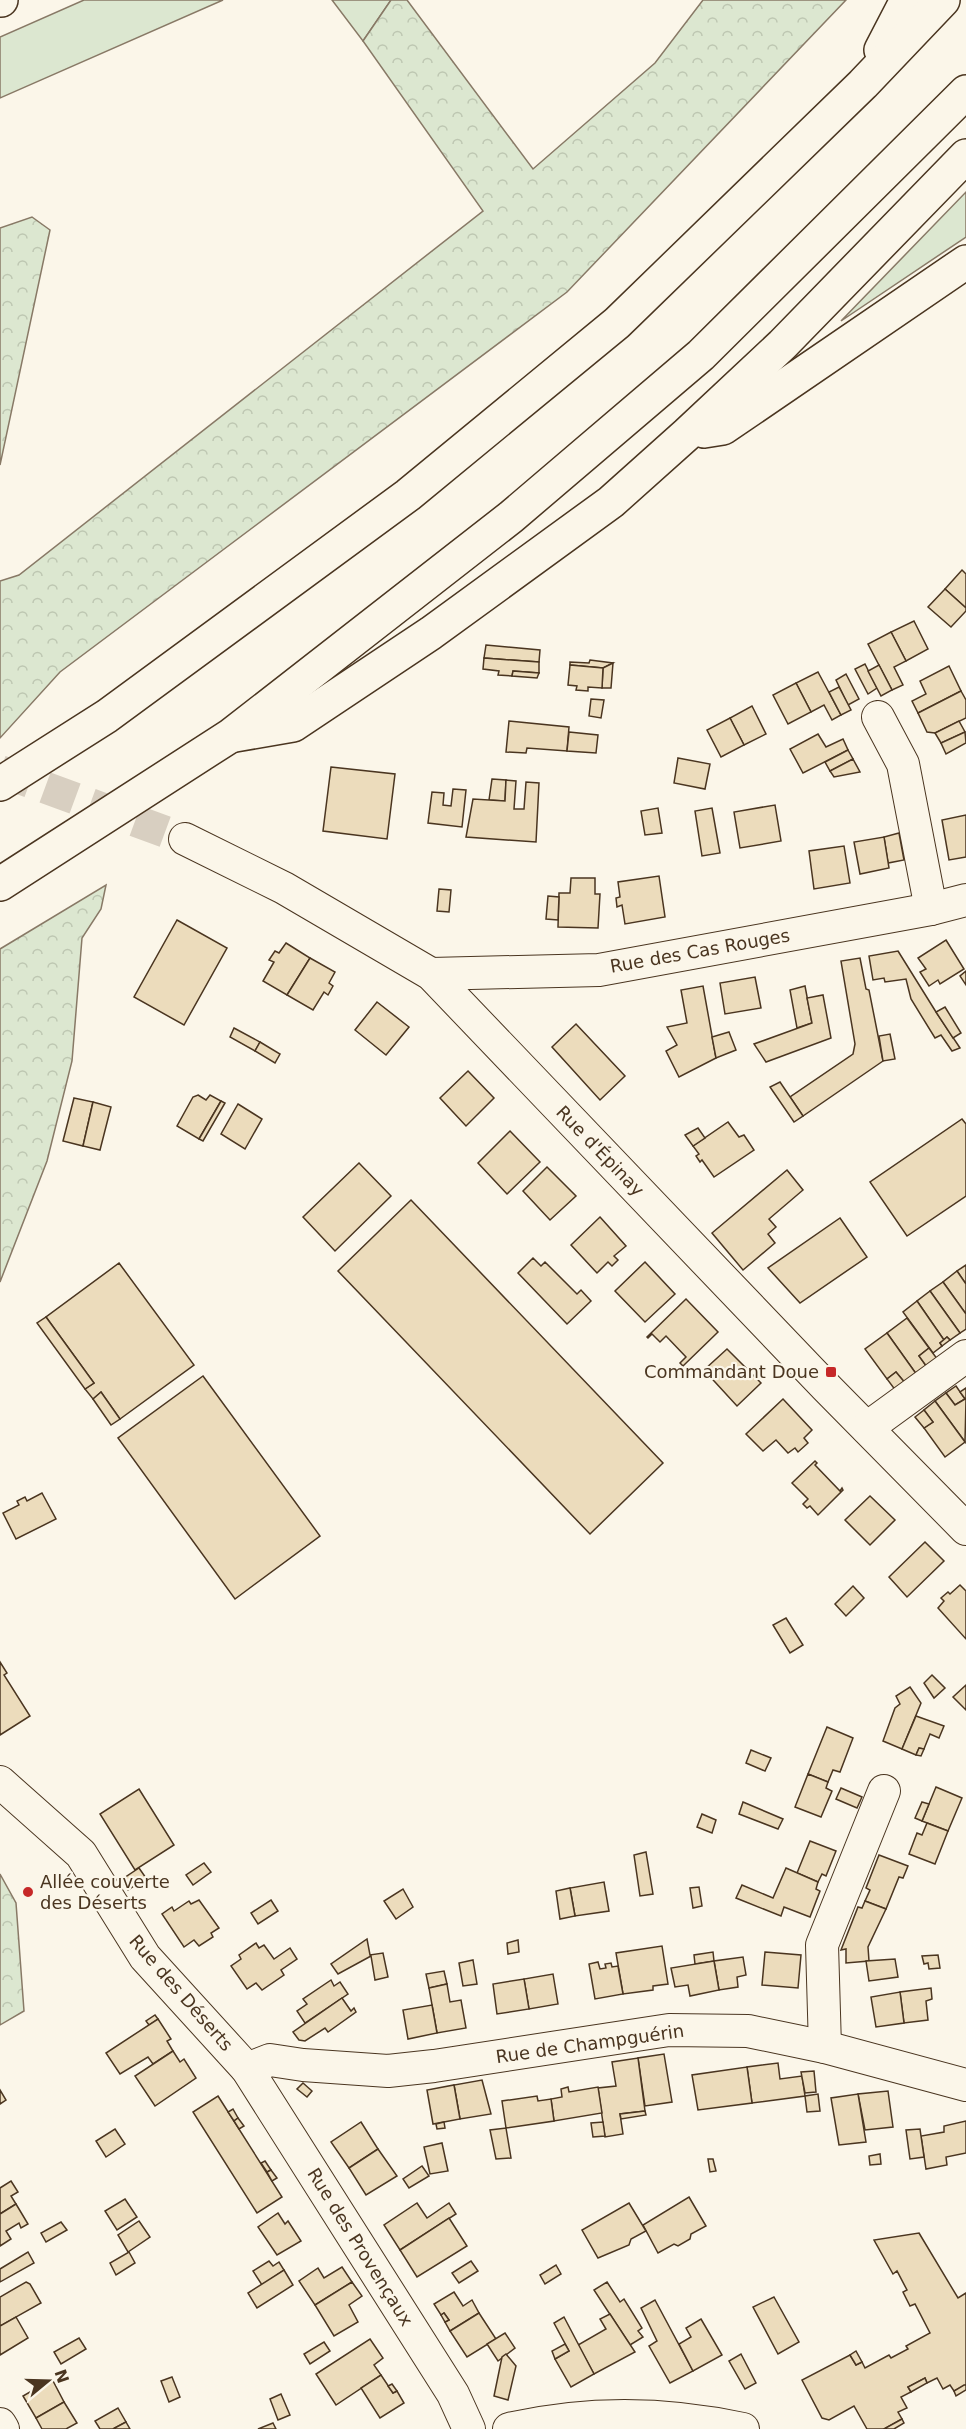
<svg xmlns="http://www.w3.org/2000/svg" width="966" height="2429" font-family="'DejaVu Sans',sans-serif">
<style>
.green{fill:#dce7d0;stroke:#887966;stroke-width:1.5}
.forest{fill:url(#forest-crowns);stroke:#887966;stroke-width:1.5}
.building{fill:#ecdcbc;stroke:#4a3520;stroke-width:1.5}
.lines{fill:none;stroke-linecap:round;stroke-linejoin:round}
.minor-tunnel{stroke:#d8cfc1;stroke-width:32;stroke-dasharray:32 16;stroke-linecap:butt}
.minor-casing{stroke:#4a3520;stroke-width:34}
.major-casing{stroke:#4a3520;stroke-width:36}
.highway-casing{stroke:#4a3520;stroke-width:36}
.minor{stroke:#fbf6e9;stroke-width:32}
.major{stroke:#fbf6e9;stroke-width:33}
.highway{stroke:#fbf6e9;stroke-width:33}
.poi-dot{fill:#c62828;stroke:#fbf6e9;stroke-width:2}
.labels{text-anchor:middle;stroke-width:4.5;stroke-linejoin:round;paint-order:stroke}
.street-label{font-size:18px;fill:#4a3520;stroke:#fbf6e9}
.poi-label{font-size:18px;fill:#4a3520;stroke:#fbf6e9;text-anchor:end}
</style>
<defs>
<pattern id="forest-crowns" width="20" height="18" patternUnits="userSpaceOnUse" patternTransform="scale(1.5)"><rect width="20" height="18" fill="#dce7d0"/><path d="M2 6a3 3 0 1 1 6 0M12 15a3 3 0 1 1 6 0" fill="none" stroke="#bec7b2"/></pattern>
</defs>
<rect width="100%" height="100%" fill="#fbf6e9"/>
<!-- green -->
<g class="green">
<path d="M84,0h139l-223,98v-61z"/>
<path d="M332,0h59l-28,41z"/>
<path d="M966,192v45l-125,84z"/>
</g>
<!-- forest -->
<g class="forest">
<path d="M391,0h16l126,169 122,-106 48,-63h143l-279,292 -507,380 -60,66v-157l19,-6 464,-364 -120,-170z"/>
<path d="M32,217l18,13 -50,235v-237z"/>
<path d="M106,885l-5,24 -19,29 -10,123 -25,100 -47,121v-333z"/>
<path d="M0,1874l16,29 8,108 -24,14z"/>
</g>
<!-- building -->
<g class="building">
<path d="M962,570l4,4v34l-21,-19z"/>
<path d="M945,589l21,19v3l-15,16 -23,-20z"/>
<path d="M914,621l14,28 -22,12 -15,-29z"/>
<path d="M891,632l15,29 -12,6 9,18 -11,5 -24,-46z"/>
<path d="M486,645l54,5 -1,12 -55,-4z"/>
<path d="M484,658l55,4v11l-26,-2 -1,5 -14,-1 1,-4 -16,-2z"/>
<path d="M590,660l23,3 -10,5 -33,-3v-3l19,1z"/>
<path d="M613,663l-2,25h-9l1,-20z"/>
<path d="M865,664l12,24 -9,6 -13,-25z"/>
<path d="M570,665l33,3 -1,20 -14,-1v4l-12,-1 1,-4 -9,-1z"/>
<path d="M879,665l13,25 -11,6 -13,-25z"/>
<path d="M949,666l12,25 -43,22 -6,-12 14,-7 -6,-13z"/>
<path d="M513,671l26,2 -2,5 -25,-2z"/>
<path d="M818,672l23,43 -9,5 -8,-15 -13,7 -15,-29z"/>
<path d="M846,674l13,25 -11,6 -12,-25z"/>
<path d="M796,683l15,29 -23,12 -15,-29z"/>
<path d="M839,687l12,23 -10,5 -12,-23z"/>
<path d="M961,691l5,9v18l-31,15 -8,-1 -9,-19z"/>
<path d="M591,699l13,1 -3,18 -12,-2z"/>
<path d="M752,706l14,28 -22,11 -14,-27z"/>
<path d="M730,718l14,27 -23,12 -14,-27z"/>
<path d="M509,721l60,6 -2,24 -40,-3 -1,5 -20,-1z"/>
<path d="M959,721l6,11 -24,11 -6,-10z"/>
<path d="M569,732l29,3 -2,18 -29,-2z"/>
<path d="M965,732l1,11 -20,11 -5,-11z"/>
<path d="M818,734l8,13 17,-8 5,11 -45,23 -13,-24z"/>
<path d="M848,750l5,9 -23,12 -5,-9z"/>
<path d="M678,758l32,6 -5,25 -31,-6z"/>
<path d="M853,759l7,13 -26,5 -4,-6z"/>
<path d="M331,767l64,7 -8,65 -64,-8z"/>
<path d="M492,779l14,1 -1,21 -16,-1z"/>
<path d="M506,780l10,1 -2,28h10l2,-27 13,1 -3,59 -70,-5 7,-38 32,2z"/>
<path d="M453,789l13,1 -4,37 -34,-4 4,-31 12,1 -1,12 8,1z"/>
<path d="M775,805l6,36 -41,7 -6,-36z"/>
<path d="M658,808l4,25 -17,2 -4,-24z"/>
<path d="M712,808l8,45 -18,3 -7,-45z"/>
<path d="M966,815v42l-17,3 -7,-40z"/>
<path d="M899,833l5,27 -16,3 -4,-26z"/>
<path d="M884,837l5,31 -29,6 -6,-32z"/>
<path d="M844,846l6,37 -36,6 -5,-38z"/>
<path d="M659,876l6,41 -40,7 -3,-19 -5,2 -1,-9 4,-1 -2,-15z"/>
<path d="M571,878h24v16h5l-2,34 -40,-1 1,-34h11z"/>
<path d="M439,889l12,1 -2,22 -12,-1z"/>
<path d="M548,896l11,1 -1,23 -12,-1z"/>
<path d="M177,920l50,28 -43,77 -50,-28z"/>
<path d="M946,940l18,29 -24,15 -2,-4 -9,6 -9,-14 6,-3 -8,-11z"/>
<path d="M286,943l24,15 -23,37 -24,-14 11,-19 -5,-2 6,-9 4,2z"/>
<path d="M898,951l38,61 24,36 -8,3 -11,-16 -6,3 -24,-39 -5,-20 -21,3 -1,-4 -11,2 -4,-24z"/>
<path d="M310,958l25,14 -6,11 4,3 -5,9 -4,-3 -11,18 -26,-15z"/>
<path d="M860,958l6,31 3,1 14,71 -80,55 -13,-19 63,-43 2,-10 -14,-83z"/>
<path d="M966,971v14l-6,-9z"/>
<path d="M755,977l6,31 -36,6 -5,-31z"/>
<path d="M703,986l13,72 -37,19 -13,-26 11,-6 -10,-18 20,-4 -6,-33z"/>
<path d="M805,986l7,37 -15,5 -7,-38z"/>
<path d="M823,995l8,43 -65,24 -12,-18 58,-21 -5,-25z"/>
<path d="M377,1002l32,25 -23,28 -31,-25z"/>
<path d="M945,1007l16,26 -8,5 -17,-26z"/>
<path d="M576,1024l49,52 -25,24 -48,-53z"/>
<path d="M234,1028l26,14 -5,9 -25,-14z"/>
<path d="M729,1032l7,18 -20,8 -4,-21z"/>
<path d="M890,1034l5,25 -12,2 -4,-25z"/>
<path d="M260,1042l20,12 -5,9 -20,-12z"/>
<path d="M468,1071l26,27 -28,28 -26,-28z"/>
<path d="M780,1082l23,34 -9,6 -24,-35z"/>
<path d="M198,1095l8,5 4,-5 11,6 -22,38 -22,-13 16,-29z"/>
<path d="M74,1098l19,4 -10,44 -20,-5z"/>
<path d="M221,1101l4,2 -22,38 -4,-2z"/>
<path d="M93,1102l18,5 -11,43 -17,-4z"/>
<path d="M238,1104l24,15 -17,30 -24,-15z"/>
<path d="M962,1119l4,5v72l-59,40 -37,-54z"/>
<path d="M728,1122l11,15 5,-2 10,15 -40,27 -12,-17 -2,2 -4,-6 3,-2 -6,-8z"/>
<path d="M698,1128l7,10 -12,8 -8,-11z"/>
<path d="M510,1131l30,31 -33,32 -29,-31z"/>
<path d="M359,1163l32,33 -56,55 -32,-34z"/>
<path d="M547,1167l29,29 -26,24 -27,-29z"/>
<path d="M787,1170l16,20 -34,29 7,8 -8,7 7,9 -32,27 -31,-37z"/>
<path d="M411,1200l252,263 -73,71 -252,-263z"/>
<path d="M600,1217l26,29 -12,10 4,4 -6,6 -4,-4 -11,11 -26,-28z"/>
<path d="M840,1218l27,39 -67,46 -32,-35z"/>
<path d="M533,1258l8,8 4,-4 32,32 4,-4 10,11 -24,23 -49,-51z"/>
<path d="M645,1262l30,32 -30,28 -30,-31z"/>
<path d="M119,1263l75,102 -74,54 -19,-27 -8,7 -8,-10 9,-6 -48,-66z"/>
<path d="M966,1265v19l-9,-13z"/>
<path d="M957,1271l9,13v30l-23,-32z"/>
<path d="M943,1282l23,32v15l-6,4 -30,-42z"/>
<path d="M930,1291l30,42 -10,7 -3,-3 -3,3 -27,-39z"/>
<path d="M686,1299l32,33 -35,34 -3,-3 6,-6 -20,-21 -6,6 -8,-8 -4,4 -1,-1z"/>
<path d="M917,1301l27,39 -4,3 2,3 -9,7 -30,-41z"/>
<path d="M46,1317l48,66 -9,6 -48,-66z"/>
<path d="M907,1318l22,30 -10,8 8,11 -10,8 -30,-42z"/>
<path d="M887,1333l30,42 -11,9 -10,-12 -9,7 -22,-30z"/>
<path d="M947,1337l3,3 -8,6 -2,-3z"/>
<path d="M929,1348l9,12 -11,7 -8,-11z"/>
<path d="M727,1349l34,34 -24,23 -33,-36z"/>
<path d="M896,1372l10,12 -10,7 -9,-12z"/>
<path d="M203,1376l117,160 -85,63 -117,-161z"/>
<path d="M956,1386l9,13 -10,6 -9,-12z"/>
<path d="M966,1388v12l-6,-8z"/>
<path d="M101,1392l19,27 -9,6 -18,-26z"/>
<path d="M946,1393l9,12 10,-6 1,1 -1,42 -30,-41z"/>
<path d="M783,1399l29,31 -8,8 4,5 -10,9 -3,-4 -7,5 -12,-13 -13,11 -17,-17z"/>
<path d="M935,1401l30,41 -20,15 -21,-29 9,-6 -9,-12z"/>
<path d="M924,1410l9,12 -9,6 -9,-11z"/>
<path d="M815,1461l2,2 -2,2 25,26 2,-3 1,2 -25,25 -8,-9 -3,2 -4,-4 5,-5 -16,-16z"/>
<path d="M42,1493l14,26 -40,20 -13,-26 16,-8 -2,-4 8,-4 2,4z"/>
<path d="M870,1496l25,24 -25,25 -25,-25z"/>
<path d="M925,1542l19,19 -37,36 -18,-20z"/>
<path d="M960,1585l6,6v48l-28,-31 6,-7 -3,-3 7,-6 2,2z"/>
<path d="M853,1586l11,12 -18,18 -11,-12z"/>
<path d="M786,1618l17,27 -13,8 -17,-28z"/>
<path d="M0,1662l7,11 -3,2 26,41 -30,19z"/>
<path d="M932,1675l13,13 -11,10 -10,-15z"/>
<path d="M966,1685v25l-13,-13z"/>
<path d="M910,1687l11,16 -19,46 -19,-8 12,-33 5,-4 -4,-8z"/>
<path d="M916,1716l28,10 -5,12 -9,-4 -6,15 -5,-1 -3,7 -14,-6z"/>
<path d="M827,1727l26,11 -13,34 -7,-2 -5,12 -20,-8z"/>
<path d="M919,1748l5,1 -3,7 -5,-1z"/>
<path d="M751,1750l20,8 -6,13 -19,-8z"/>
<path d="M808,1774l20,8 -2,6 6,3 -11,26 -26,-10z"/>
<path d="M936,1787l26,11 -14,33 -26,-10z"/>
<path d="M841,1788l21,9 -5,11 -21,-9z"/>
<path d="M139,1789l35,56 -39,25 -35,-56z"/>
<path d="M743,1802l40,17 -5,10 -39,-15z"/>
<path d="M922,1802l7,2 -7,17 -7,-3z"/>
<path d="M702,1814l14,6 -4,13 -15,-6z"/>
<path d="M927,1823l21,8 -13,33 -26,-10 8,-21 5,2z"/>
<path d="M810,1841l26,10 -10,25 -4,-2 -4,8 -21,-9z"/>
<path d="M646,1852l7,42 -13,2 -6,-41z"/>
<path d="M879,1855l29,11 -5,12 -4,-1 -13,32 -21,-8 5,-11 -4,-2z"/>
<path d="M204,1863l7,9 -18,13 -7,-10z"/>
<path d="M139,1868l7,10 -18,12 -7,-10z"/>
<path d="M786,1868l32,14 -2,7 4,2 -10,26 -26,-10 -3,9 -45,-18 6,-13 31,13z"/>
<path d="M604,1882l5,29 -34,5 -5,-28z"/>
<path d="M699,1887l3,19 -9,2 -3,-20z"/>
<path d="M570,1888l5,28 -15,3 -4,-28z"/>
<path d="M403,1889l10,18 -17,12 -12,-18z"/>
<path d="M199,1900l20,28 -8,5 2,4 -14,9 -5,-6 -10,7 -22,-33 10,-7 2,4 15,-10 2,3z"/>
<path d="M271,1900l7,11 -20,13 -7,-11z"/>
<path d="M865,1901l21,8 -18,38 1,14 -23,2v-14l-5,1 17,-43 4,1z"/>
<path d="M367,1939l3,16 13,-2 5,24 -13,3 -4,-24 -33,18 -7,-10z"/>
<path d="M518,1940l1,12 -11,2 -1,-11z"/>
<path d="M256,1943l3,5 5,-3 10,14 16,-11 7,11 -16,11 3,5 -22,15 -6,-7 -9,6 -16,-23 10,-7 -2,-4z"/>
<path d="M662,1946l6,38 -15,2v4l-30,4 -7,-41z"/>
<path d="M713,1952l1,9 -19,3 -1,-9z"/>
<path d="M765,1952l36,3 -3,33 -36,-3z"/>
<path d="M938,1955l2,13 -11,1 -1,-6 -4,1 -2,-8z"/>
<path d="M743,1957l3,18 -9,2 1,10 -19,3 -5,-29z"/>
<path d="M895,1959l3,18 -29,4 -3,-20z"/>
<path d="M473,1960l4,24 -14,2 -4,-23z"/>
<path d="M714,1961l5,29 -29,6 -2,-11 -13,2 -4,-19z"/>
<path d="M598,1962l2,7 6,-1 -1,-4 6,-1 1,4 6,-1 5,28 -28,5 -6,-35z"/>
<path d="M444,1971l3,13 -18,4 -3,-14z"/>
<path d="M553,1974l5,30 -29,5 -5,-30z"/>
<path d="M524,1979l5,30 -32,5 -4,-30z"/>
<path d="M331,1980l3,6 6,-4 8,12 -43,29 -8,-12 10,-7 -4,-5z"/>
<path d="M447,1984l3,18 11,-2 5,28 -29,5 -8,-45z"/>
<path d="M931,1988l1,11 -6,2 2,19 -24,3 -4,-31z"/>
<path d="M900,1992l4,31 -28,4 -5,-30z"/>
<path d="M342,1998l9,13 3,-3 2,4 -28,20 -3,-4 -20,13 -6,-1 -6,-8z"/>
<path d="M432,2005l5,28 -29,6 -5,-29z"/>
<path d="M155,2015l3,4 -9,6 -3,-4z"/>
<path d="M158,2019l13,20 -4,2 6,10 -20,13 -5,-7 -28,17 -14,-21z"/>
<path d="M173,2051l7,11 4,-3 12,19 -41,28 -20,-30z"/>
<path d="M664,2054l8,48 -27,4 -7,-48z"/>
<path d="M638,2058l7,53 -25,3 3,20 -18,3 -7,-49 18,-2 -4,-24z"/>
<path d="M778,2063l2,16 22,-3 3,20 -53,7 -5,-36z"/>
<path d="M747,2067l5,36 -54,7 -6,-35z"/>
<path d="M814,2071l2,21 -11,1 -4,-21z"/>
<path d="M482,2080l9,34 -31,5 -6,-34z"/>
<path d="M303,2083l9,8 -5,6 -10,-8z"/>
<path d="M454,2085l6,34 -27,5 -6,-34z"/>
<path d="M568,2087l1,5 29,-5 4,26 -48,8 -3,-22 11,-2 -1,-8z"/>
<path d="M0,2090l6,10 -6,4z"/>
<path d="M888,2091l5,36 -28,3 -7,-36z"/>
<path d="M818,2094l2,17 -13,1 -2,-16z"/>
<path d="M858,2094l8,48 -27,3 -8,-47z"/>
<path d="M218,2096l64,101 -25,16 -64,-101z"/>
<path d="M537,2096l1,5 13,-2 3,22 -48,7 -4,-27z"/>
<path d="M233,2109l5,9 -4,3 -6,-9z"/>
<path d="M645,2111l1,4 -25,4 -1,-5z"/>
<path d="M238,2118l6,8 -5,3 -5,-8z"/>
<path d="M966,2121v32l-20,4 1,8 -21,4 -5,-33 23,-4v-6z"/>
<path d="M361,2122l17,27 -29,19 -18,-26z"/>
<path d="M444,2122l1,6 -8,1 -1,-5z"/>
<path d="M603,2122l2,14 -12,1 -2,-14z"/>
<path d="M506,2128l5,30 -15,1 -6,-29z"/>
<path d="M115,2129l10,15 -19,13 -10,-16z"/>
<path d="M920,2129l4,28 -14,2 -4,-29z"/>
<path d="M442,2143l6,28 -18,3 -6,-27z"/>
<path d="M378,2149l19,27 -31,19 -17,-27z"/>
<path d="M880,2154l1,10 -11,1 -1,-9z"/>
<path d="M708,2159h5l3,12 -6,1z"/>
<path d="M265,2161l6,9 -4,2 -6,-9z"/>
<path d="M422,2166l7,10 -20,12 -6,-9z"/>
<path d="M271,2170l6,8 -5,3 -5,-9z"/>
<path d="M11,2181l7,11 -7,4 5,8 -16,10v-26z"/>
<path d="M689,2197l17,29 -15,8 -1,5 -12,7 -4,-2 -16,9 -15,-28z"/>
<path d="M125,2199l12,18 -20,13 -12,-19z"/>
<path d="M417,2203l10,15 22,-15 7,11 -56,36 -16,-25z"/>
<path d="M629,2203l17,28 -15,8 -2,6 -31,13 -16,-28z"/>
<path d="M16,2204l12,20 -7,4 -2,-5 -13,8 5,8 -11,7v-32z"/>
<path d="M278,2213l7,11 3,-3 13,20 -24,14 -19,-28z"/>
<path d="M449,2218l18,28 -50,31 -17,-27z"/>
<path d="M139,2221l11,16 -22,15 -10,-17z"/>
<path d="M61,2222l6,8 -21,12 -5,-9z"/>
<path d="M919,2233l39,65 8,-5v92l-12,6 -4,-6 -7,4 -6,-11 -10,5 -2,-5 -17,9 3,5 -10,5 6,11 -9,4 4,7 -18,10h-17l-13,-23 -25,14 -7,-2 -20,-38 48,-25 6,10 6,-3 3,6 24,-13 2,3 17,-9 -2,-3 24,-13 -15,-29 -5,2 -7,-14 4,-2 -10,-19 -4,3 -19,-34z"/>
<path d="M28,2252l6,11 -34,19v-13z"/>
<path d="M129,2252l6,11 -19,12 -6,-12z"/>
<path d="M269,2261l4,5 6,-4 5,8 -22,15 -9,-14z"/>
<path d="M471,2261l7,10 -19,12 -7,-10z"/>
<path d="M556,2265l5,9 -16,10 -5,-9z"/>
<path d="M342,2267l10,15 -37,23 -16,-24 19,-13 6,10z"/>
<path d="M284,2270l9,15 -36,23 -9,-15z"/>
<path d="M26,2282l4,2 11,19 -41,23v-29z"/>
<path d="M352,2282l10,14 -13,9 9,17 -24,14 -19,-31z"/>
<path d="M607,2282l13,20 4,-3 18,29 -4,3 5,6 -13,8 -36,-55z"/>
<path d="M454,2292l9,14 9,-6 7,13 -29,18 -5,-9 4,-2 -5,-7 -3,2 -7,-11z"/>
<path d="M774,2297l25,45 -21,12 -25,-47z"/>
<path d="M655,2300l38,71 -23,12 -21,-37 8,-5 -16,-33z"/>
<path d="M444,2313l5,7 -4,2 -4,-7z"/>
<path d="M479,2313l17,26 -29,18 -17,-26z"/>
<path d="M610,2314l25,38 -41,22 -16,-29 28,-16 -6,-10z"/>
<path d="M16,2317l12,21 -28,17v-29z"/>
<path d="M564,2317l30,57 -23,13 -16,-28 14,-8 -15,-28z"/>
<path d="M701,2319l21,36 -29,16 -14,-27 12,-7 -5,-9z"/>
<path d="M505,2333l10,15 -17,13 -11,-17z"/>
<path d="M79,2338l7,11 -25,15 -7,-12z"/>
<path d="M370,2339l13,19 -9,7 7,10 -45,30 -20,-31z"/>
<path d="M324,2342l6,9 -20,13 -6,-10z"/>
<path d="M565,2344l4,7 -14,8 -3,-8z"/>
<path d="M856,2351l6,11 -6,3 -6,-10z"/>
<path d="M506,2354l10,12 -8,34 -14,-4 8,-39z"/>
<path d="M741,2354l15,29 -11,6 -16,-28z"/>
<path d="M381,2375l12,18 4,-2 7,12 -24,15 -19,-30z"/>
<path d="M172,2377l8,20 -11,5 -8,-21z"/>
<path d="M925,2378l2,5 -16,9 -3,-5z"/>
<path d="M52,2379l12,23 -28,16 -13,-22z"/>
<path d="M392,2384l5,7 -4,2 -5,-7z"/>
<path d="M964,2385h2v5l-10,6 -2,-5z"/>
<path d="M281,2394l9,21 -12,5 -8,-21z"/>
<path d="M64,2402l13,21 -11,6h-24l-6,-11z"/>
<path d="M118,2408l8,14 -13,7h-13l-5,-8z"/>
<path d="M902,2419l2,4 -10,6h-10z"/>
<path d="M126,2422l4,7h-17z"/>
<path d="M273,2423l3,6h-18z"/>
</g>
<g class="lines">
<!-- minor-tunnel -->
<path class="minor-tunnel" d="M0,771l185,68"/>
<!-- minor casing -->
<g class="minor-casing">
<g id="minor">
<path d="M878,717l25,47 28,145"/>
<path d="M185,839l99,49 147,86 395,413 140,142"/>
<path d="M431,974l168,-4 332,-61 35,-9"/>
<path d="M867,1428l99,-72"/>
<path d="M0,1782l81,72 64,103 102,112 206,325 16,35"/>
<path d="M825,2047l-3,-102 62,-154"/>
<path d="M247,2069l23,-9 33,5 85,6 46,-5 235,-36 79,1 77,16 141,38"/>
<path d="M0,2424l3,5"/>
<path d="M509,2429c78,-18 156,-17 234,0"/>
</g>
</g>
<!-- major casing -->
<g class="major-casing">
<path id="major" d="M0,0h1"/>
</g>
<!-- highway casing -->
<g class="highway-casing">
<g id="highway">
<path d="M881,50l26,-50"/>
<path d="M704,431l19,-3 243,-166"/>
<path d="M235,735l58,-10 138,-92 180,-131 76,-68 95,-89 184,-189"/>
<path d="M0,784l107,-68 301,-221 209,-172 246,-239 80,-84"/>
<path d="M0,884l230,-148 281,-219 190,-162 265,-263"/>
</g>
</g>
<!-- minor -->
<use href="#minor" class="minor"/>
<!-- major -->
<use href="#major" class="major"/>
<!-- highway -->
<use href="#highway" class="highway"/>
</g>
<!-- markers -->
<g class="poi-dot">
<rect x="825" y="1366" width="12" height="12" rx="3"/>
<circle cx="28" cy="1892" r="6"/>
</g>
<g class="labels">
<!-- street labels -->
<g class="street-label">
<text transform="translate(700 951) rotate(-10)" y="6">Rue des Cas Rouges</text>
<text transform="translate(600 1151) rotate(46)" y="6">Rue d'Épinay</text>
<text transform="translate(181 1993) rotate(49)" y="6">Rue des Déserts</text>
<text transform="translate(590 2044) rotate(-8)" y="6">Rue de Champguérin</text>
<text transform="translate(360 2247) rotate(58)" y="6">Rue des Provençaux</text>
</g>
<!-- poi labels -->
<g class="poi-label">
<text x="819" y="1378">Commandant Doue</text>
<text x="40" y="1888" text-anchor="start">Allée couverte<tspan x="40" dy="21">des Déserts</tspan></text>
</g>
</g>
<!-- north arrow -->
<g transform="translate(48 2381) rotate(71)" stroke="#fbf6e9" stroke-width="4.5" paint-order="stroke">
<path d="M0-4.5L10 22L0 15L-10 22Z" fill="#4a3520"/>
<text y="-9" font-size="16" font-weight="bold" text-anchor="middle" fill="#4a3520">N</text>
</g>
</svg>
